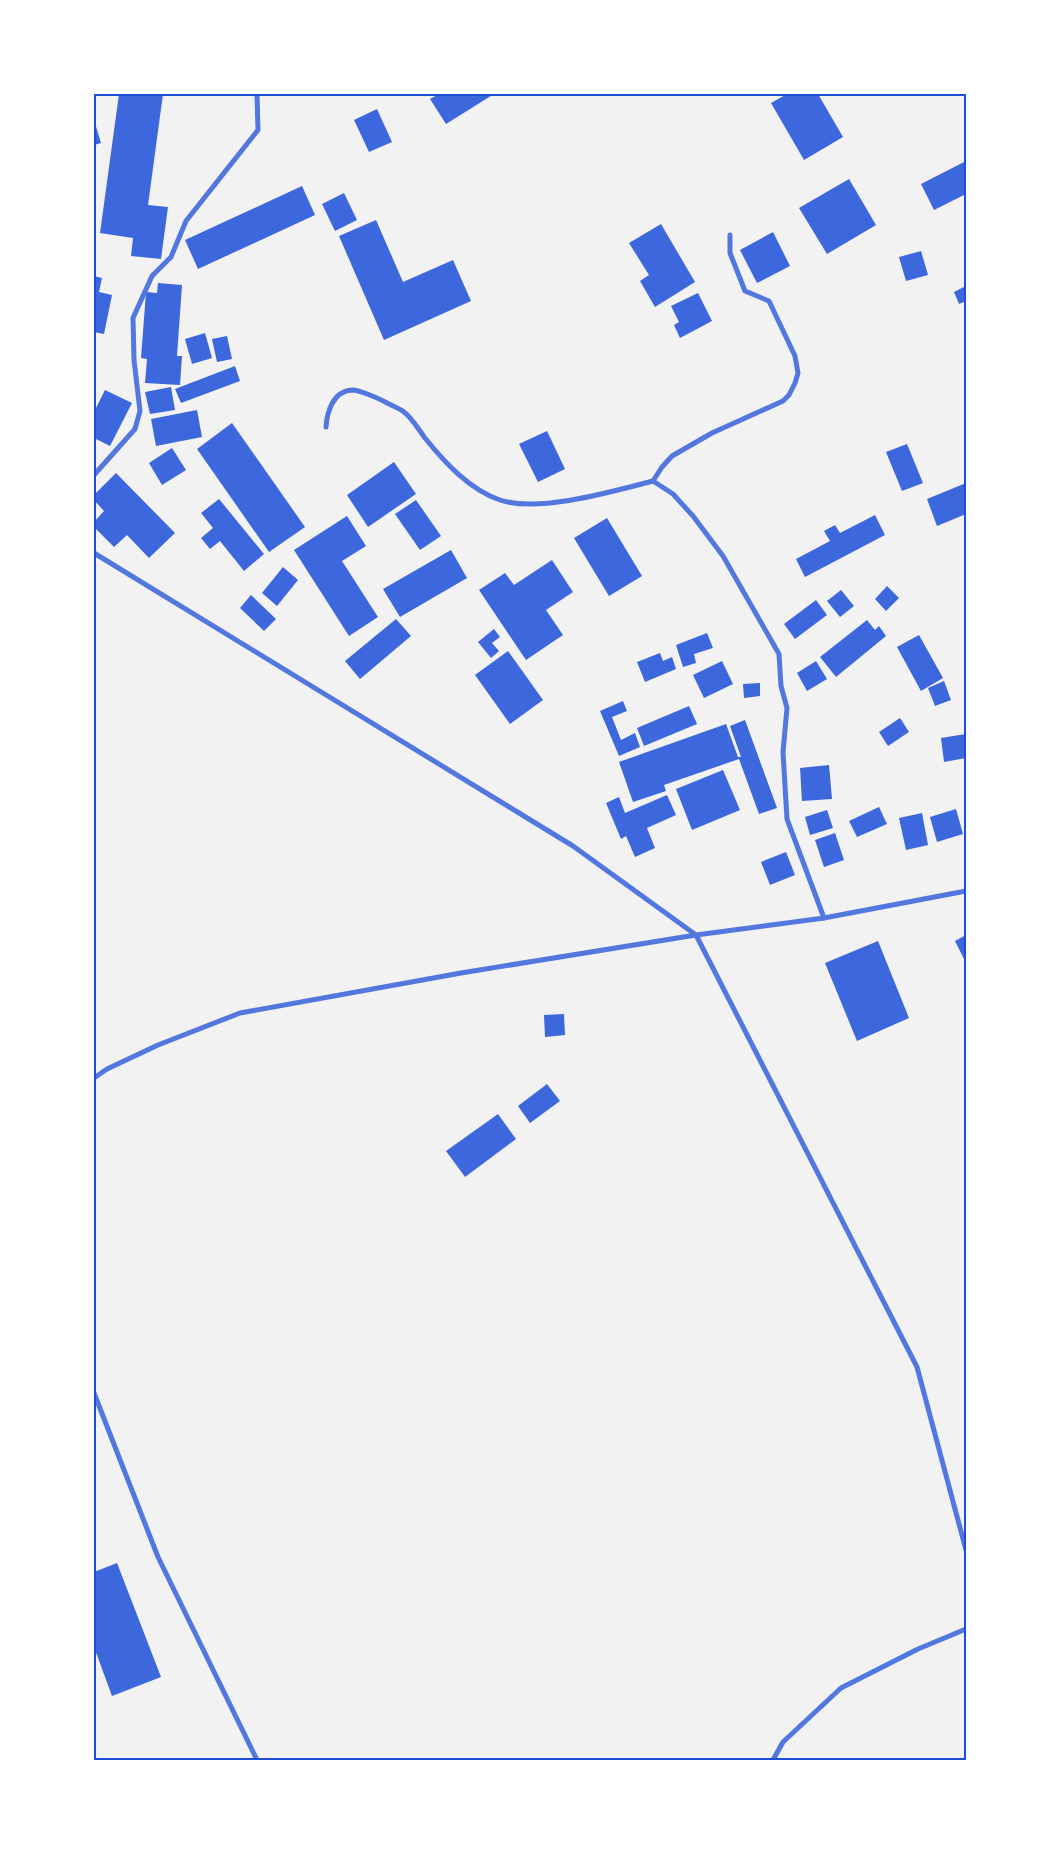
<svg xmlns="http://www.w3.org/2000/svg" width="1060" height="1854" font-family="'Noto Serif',serif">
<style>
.building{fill:#3d67dc}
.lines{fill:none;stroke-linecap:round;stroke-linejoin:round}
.minor{stroke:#5277de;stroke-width:5}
.neatline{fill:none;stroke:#1d4ed8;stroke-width:2}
</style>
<rect width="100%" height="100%" fill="#f2f2f2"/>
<!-- building -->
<g class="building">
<path d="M119,94h44l-15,111 20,2 -7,52 -30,-3 2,-18 -33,-5z"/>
<path d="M439,94h55l-48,30 -16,-25z"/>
<path d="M787,94h31l25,43 -39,23 -33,-57z"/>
<path d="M377,109l15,33 -23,10 -15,-32z"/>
<path d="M94,120l7,23 -7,2z"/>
<path d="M966,161v33l-32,16 -13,-26z"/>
<path d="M849,179l27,46 -49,29 -28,-46z"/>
<path d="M302,186l13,29 -117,54 -13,-29z"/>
<path d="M344,193l13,27 -22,11 -13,-27z"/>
<path d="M376,220l27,62 50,-22 18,41 -87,39 -45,-104z"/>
<path d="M661,224l34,58 -40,25 -15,-26 9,-6 -20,-32z"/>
<path d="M773,232l17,34 -33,17 -17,-33z"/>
<path d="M921,251l7,24 -22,6 -7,-24z"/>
<path d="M94,276l8,2 -3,14 13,3 -8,39 -10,-2z"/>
<path d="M158,283l24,2 -5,71h5l-2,29 -35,-2 2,-24 -6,-1 5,-66 11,1z"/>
<path d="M966,286v15l-7,3 -5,-12z"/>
<path d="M698,293l14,28 -32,17 -6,-13 5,-3 -8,-16z"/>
<path d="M205,333l7,25 -20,6 -7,-25z"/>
<path d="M227,336l5,23 -15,3 -5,-23z"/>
<path d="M235,366l5,15 -59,22 -6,-14z"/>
<path d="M171,387l4,23 -25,4 -5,-22z"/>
<path d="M105,390l27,13 -22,43 -16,-8v-26z"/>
<path d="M197,410l5,27 -46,9 -5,-27z"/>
<path d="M232,423l73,104 -36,25 -72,-103z"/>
<path d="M547,431l18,38 -27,13 -19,-38z"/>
<path d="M907,444l16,39 -21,8 -16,-39z"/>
<path d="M172,448l14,22 -24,15 -13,-22z"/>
<path d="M394,462l22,32 -48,33 -21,-32z"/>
<path d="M116,473l59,60 -26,25 -22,-23 -13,12 -20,-20v-5l10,-11 -10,-11v-5z"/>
<path d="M966,483v31l-29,12 -10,-27z"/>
<path d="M219,499l45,55 -20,17 -24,-30 -10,8 -9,-11 12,-10 -12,-15z"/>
<path d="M416,500l25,36 -21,14 -25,-36z"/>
<path d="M875,515l10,20 -80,42 -9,-18 34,-18 -6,-10 11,-6 5,8z"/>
<path d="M347,516l19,30 -24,15 36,56 -29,19 -55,-86z"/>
<path d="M607,518l35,58 -33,20 -35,-58z"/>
<path d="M451,550l16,28 -67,39 -17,-28z"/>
<path d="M552,560l21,32 -27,18 17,25 -37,25 -47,-70 26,-17 9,12z"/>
<path d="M283,567l15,13 -21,26 -15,-13z"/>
<path d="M887,586l12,12 -13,13 -11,-12z"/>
<path d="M841,590l13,16 -14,11 -13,-16z"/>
<path d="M251,595l25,24 -12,12 -24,-23z"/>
<path d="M816,600l11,15 -32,24 -11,-15z"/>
<path d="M396,619l15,17 -51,43 -15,-18z"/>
<path d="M867,620l8,10 4,-4 7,10 -50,41 -16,-20z"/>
<path d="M494,629l6,8 -8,6 7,8 -8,7 -13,-16z"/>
<path d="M707,633l6,15 -19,6 2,9 -13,4 -7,-22z"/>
<path d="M919,635l24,43 -22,13 -24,-44z"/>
<path d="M508,651l35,49 -33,24 -35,-49z"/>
<path d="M660,653l3,8 9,-4 4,12 -31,13 -8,-20z"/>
<path d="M722,661l11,23 -29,14 -11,-23z"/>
<path d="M816,661l11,18 -20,12 -10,-18z"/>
<path d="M944,681l7,19 -16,6 -7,-18z"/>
<path d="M760,683v13l-16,2 -1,-14z"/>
<path d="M623,701l4,10 -15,6 9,23 14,-7 5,14 -21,9 -19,-45z"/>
<path d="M689,706l8,18 -53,22 -7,-18z"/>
<path d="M900,718l9,14 -21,14 -9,-14z"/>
<path d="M745,720l32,88 -18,6 -20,-55 -75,26 2,6 -33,11 -14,-40 107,-38 12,33h3l-11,-31z"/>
<path d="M966,734v24l-22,4 -3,-24z"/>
<path d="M829,765l3,34 -30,2 -2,-33z"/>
<path d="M723,770l17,40 -48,20 -16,-41z"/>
<path d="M667,795l9,20 -29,13 8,20 -20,9 -9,-21 -5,3 -15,-36 13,-6 6,16z"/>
<path d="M879,807l8,17 -30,13 -8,-16z"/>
<path d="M956,809l7,25 -26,8 -7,-25z"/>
<path d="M827,810l6,18 -23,7 -5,-18z"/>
<path d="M922,813l6,32 -22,5 -7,-32z"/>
<path d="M835,833l9,27 -20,7 -9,-27z"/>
<path d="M786,852l9,23 -25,10 -9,-23z"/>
<path d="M966,935v28l-11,-22z"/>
<path d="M878,941l31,77 -52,23 -32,-78z"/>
<path d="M564,1014l1,21 -20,2 -1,-22z"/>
<path d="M547,1084l13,17 -30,22 -12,-17z"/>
<path d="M498,1114l18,25 -51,38 -19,-26z"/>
<path d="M117,1563l44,114 -49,19 -18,-49v-75z"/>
</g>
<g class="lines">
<!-- minor -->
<g class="minor">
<path d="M326,427c1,-15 7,-36 26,-37 8,0 28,9 35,13 6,3 12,5 17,9 8,6 15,18 21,26 20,25 45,52 75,62 39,13 114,-9 153,-19l20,13 20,22 30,40 56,98 2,32 6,22 -4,44 4,67 37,99"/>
<path d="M94,475l41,-46 5,-18 -6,-51 -1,-42 19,-42 19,-19 15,-36 72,-91 -1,-36"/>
<path d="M653,481l9,-14 10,-11 40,-23 71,-32 6,-6 6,-12 3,-10 -3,-17 -26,-55 -24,-10 -15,-38v-18"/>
<path d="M94,553l479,293 123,89 221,432 49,183"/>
<path d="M94,1078l13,-9 51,-24 82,-32 221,-40 235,-38 128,-17 142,-27"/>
<path d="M94,1393l64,164 99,203"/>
<path d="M773,1760l10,-18 58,-54 77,-39 48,-20"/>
</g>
</g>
<!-- border -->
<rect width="1060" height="1854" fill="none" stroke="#ffffff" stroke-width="190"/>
<rect x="95" y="95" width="870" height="1664" class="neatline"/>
</svg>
